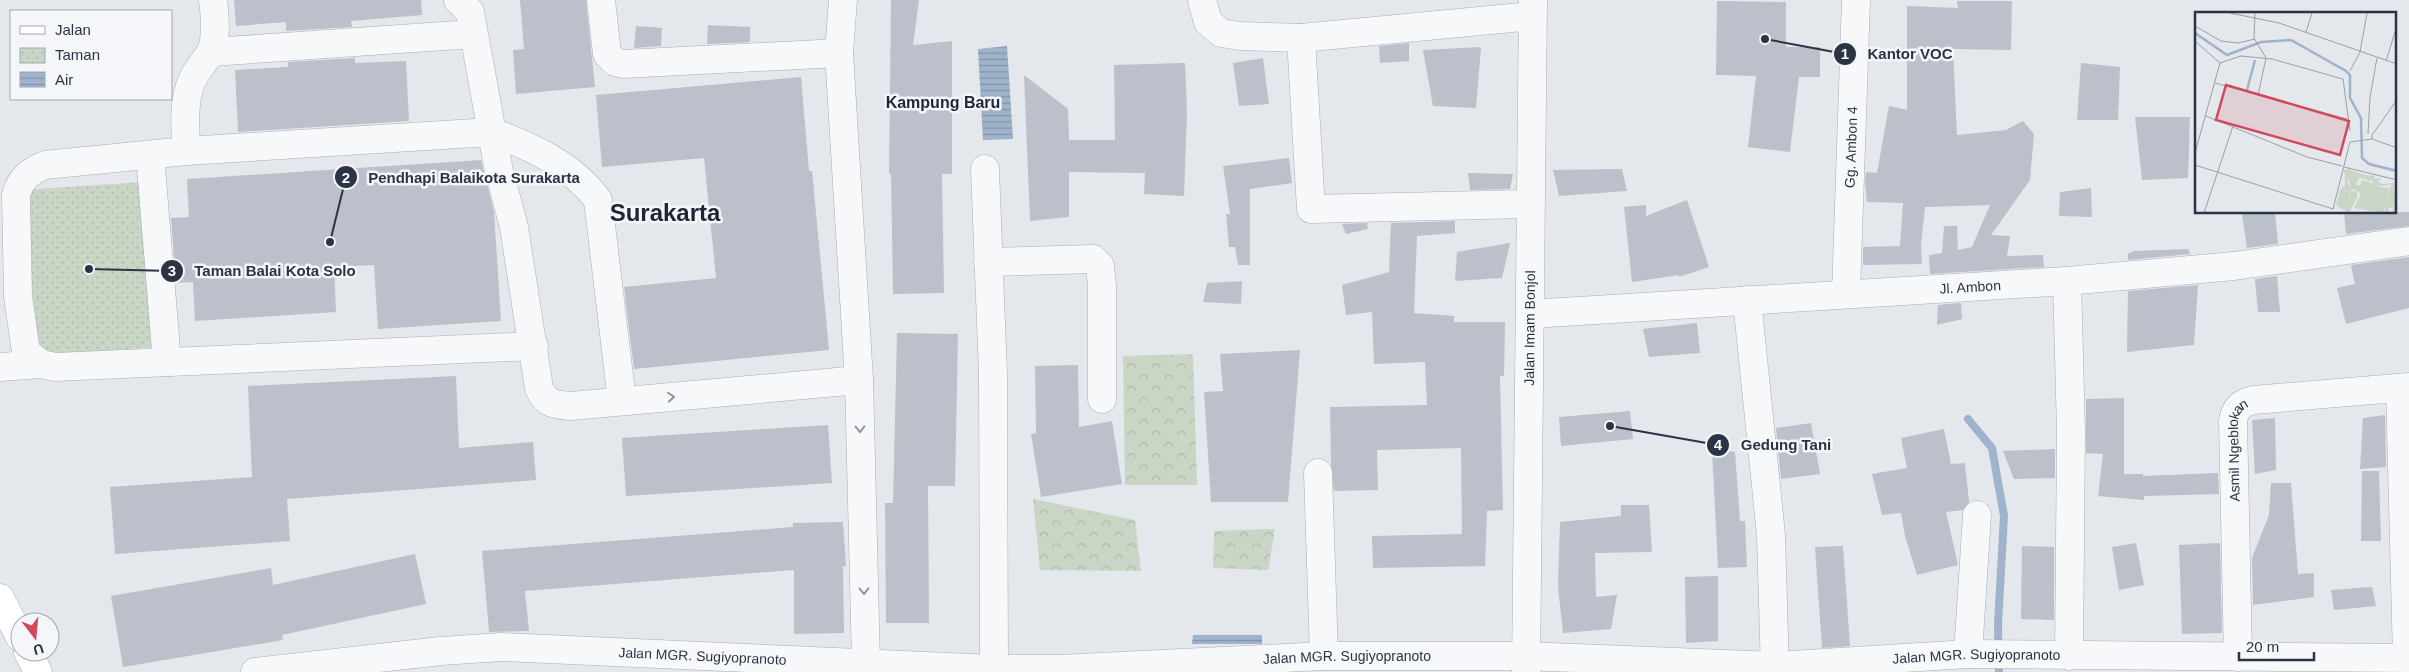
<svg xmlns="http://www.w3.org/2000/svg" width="2409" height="672" font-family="Arial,sans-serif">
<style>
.forest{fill:url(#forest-crowns)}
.park{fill:url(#park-dots)}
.water{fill:url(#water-rules)}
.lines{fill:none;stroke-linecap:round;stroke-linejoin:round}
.stream{stroke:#9fb4cc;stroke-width:8}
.building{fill:#bbc0ca}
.minor-casing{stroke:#a9aeb7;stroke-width:29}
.major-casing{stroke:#a3abb8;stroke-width:29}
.minor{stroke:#f7f8fa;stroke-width:28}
.major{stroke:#fff;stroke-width:28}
.oneway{stroke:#9196a0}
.labels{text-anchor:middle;stroke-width:5;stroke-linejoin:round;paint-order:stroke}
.street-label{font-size:14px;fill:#2b3445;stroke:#f4f6f9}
.quarter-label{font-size:16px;font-weight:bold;fill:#1d2536;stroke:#f4f6f9}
.town-label{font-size:24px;font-weight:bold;fill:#1d2536;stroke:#f4f6f9}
.inset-river{fill:none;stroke:#9fb4cc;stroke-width:2.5}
.inset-road{fill:none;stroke:#9a9fa9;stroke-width:1}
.view{fill:#d1495b;fill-opacity:0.15;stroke:#d1495b;stroke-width:2.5}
.inset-edge{fill:none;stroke:#2b3445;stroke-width:2.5}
.leader{fill:none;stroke:#2b3445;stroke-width:2}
.callout-dot{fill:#2b3445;stroke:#f4f6f9;stroke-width:2}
.mark-label{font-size:15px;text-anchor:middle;font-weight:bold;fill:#fff}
.callout-label{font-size:15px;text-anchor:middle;font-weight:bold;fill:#2b3445;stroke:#f4f6f9;stroke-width:5;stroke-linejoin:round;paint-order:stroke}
</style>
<defs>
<pattern id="forest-crowns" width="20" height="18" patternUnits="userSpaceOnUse" patternTransform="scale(1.25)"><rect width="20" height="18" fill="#c9d6c5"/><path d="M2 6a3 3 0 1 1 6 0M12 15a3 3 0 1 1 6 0" fill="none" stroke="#adb8ab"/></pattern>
<pattern id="park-dots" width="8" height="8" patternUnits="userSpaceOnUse" patternTransform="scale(1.25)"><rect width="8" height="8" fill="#c9d6c5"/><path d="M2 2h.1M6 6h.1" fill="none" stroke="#adb8ab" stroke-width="1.8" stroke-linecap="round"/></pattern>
<pattern id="water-rules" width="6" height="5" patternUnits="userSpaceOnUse" patternTransform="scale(1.25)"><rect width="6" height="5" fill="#9fb4cc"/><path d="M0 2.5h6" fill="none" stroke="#8293a7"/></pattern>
</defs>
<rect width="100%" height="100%" fill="#e4e7ec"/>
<!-- forest -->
<g class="forest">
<path d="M1193,354l4,131h-72l-2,-129z"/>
<path d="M1033,499l102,21 6,51 -101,-1z"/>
<path d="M1275,529l-7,41 -55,-2 1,-37z"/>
</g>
<!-- park -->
<path class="park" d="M142,182l10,165 -114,10 -14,-167z"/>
<!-- water -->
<g class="water">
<path d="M1007,46l6,93 -30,1 -5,-91z"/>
<path d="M1193,635h69v9h-70z"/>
</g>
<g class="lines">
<!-- stream -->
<path class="stream" d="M1968,419l24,29 12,68 -6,108 1,48"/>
</g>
<!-- building -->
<g class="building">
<path d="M234,0h187l1,15 -71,6 1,6 -66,4v-9l-50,4z"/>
<path d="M520,0h66l9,87 -79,7 -3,-44 11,-1z"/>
<path d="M891,0h28l-6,45 39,-4v133h-10l2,119 -51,1 -2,-120h-2z"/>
<path d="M1717,1l69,1v45h34v30h-21l-9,75 -42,-5 8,-71 -40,-1z"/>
<path d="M1957,1h55l-1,49 -58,-1 4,86 49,-5 17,-9 11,13 -4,46 -39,55 19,1 -3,20 36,-1 1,12 -114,7 -1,-19 13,-2 2,-27h13l1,24 14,-3 18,-42 -65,2 -4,39 1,18 -59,1v-18l37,-1 3,-43 -36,-1 -2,-19 1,-11 11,1 12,-67 18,4v-104l51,2z"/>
<path d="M708,25l42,2v15l-43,2z"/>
<path d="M636,26l26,2 -1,18 -27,2z"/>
<path d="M1409,43v18l-29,2 -1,-17z"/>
<path d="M1481,47l-5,61 -43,-2 -10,-56z"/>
<path d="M355,58v5l51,-2 3,60 -171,11 -3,-62 53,-3v-5z"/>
<path d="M1263,58l6,46 -30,2 -6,-43z"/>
<path d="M1185,63l2,49 -3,84 -40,-2 1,-21 -76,-1v45l-39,4 -6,-146 44,34 1,31h46l-1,-75z"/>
<path d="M2081,63l39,4 -2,53h-41z"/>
<path d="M801,77l8,94h3l17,179 -195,19 -10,-82 92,-9 -12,-120 -102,9 -6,-72z"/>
<path d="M2135,117h55l-2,61 -46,2z"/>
<path d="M1289,158l3,25 -42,6v76h-12l-3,-18h-6l-3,-33h4l-7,-48z"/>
<path d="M481,160l13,52 7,109 -123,8 -4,-64 -40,2 2,45 -141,9 -2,-39 -17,1 -5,-65 18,-1 -2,-38z"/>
<path d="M1622,169l5,22 -68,5 -6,-26z"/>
<path d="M1468,173l45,1 -3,15 -40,1z"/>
<path d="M2091,188l1,29 -33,-1 1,-24z"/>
<path d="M1687,200l22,67 -30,10v-2l-47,7 -8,-75 22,-2v11z"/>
<path d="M2275,212l3,32 -31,4 -5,-34z"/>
<path d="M2344,212h65v14l-63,8z"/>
<path d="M1455,221v12l-38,3 -3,77 40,3v6h51l-1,54h-4l3,134 -16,1 -2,55 -112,2 -1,-32 90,-2 -1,-86 -84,2 1,40 -44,1 -3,-27 -1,-57 97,-2 -2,-43 -51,2 -2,-52 -26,3 -4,-30 47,-13 2,-49z"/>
<path d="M1367,223l1,6 -22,5 -4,-10z"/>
<path d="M1510,243l-8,35 -47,3 2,-29z"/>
<path d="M2188,249l2,5 -62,6v-6l6,-3z"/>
<path d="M2409,257v51l-63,16 -9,-36 18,-4 -4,-19z"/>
<path d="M2277,276l3,36h-22l-3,-33z"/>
<path d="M1242,281l-1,23 -38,-2 4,-19z"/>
<path d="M2198,285l-4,60 -67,7 1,-61z"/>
<path d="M1961,303l1,16 -25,6 1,-20z"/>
<path d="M1697,323l3,30 -51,4 -6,-28z"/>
<path d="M897,333l61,1 -3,152h-27l1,137h-43l-1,-120h8z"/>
<path d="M1300,350l-12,152h-77l-7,-110 19,-1 -3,-37z"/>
<path d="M1078,365l1,62 33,-6 10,63 -81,13 -10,-63 5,-1 -1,-67z"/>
<path d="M456,376l3,72 74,-6 3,38 -249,19 3,42 -175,13 -5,-67 142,-10 -4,-91z"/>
<path d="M2124,398v76h19v2l75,-3 1,21 -75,2v4l-46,-4 5,-42 -17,-1v-54z"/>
<path d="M1630,411l3,28 -72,7 -2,-29z"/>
<path d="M2385,415l1,52 -26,2 3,-51z"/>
<path d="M2275,418l1,52 -21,4 -3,-54z"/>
<path d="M1811,423l9,51 -39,5 -5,-51z"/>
<path d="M828,425l4,58 -206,13 -4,-58z"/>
<path d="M1944,429l7,35 14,-1 4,39 -6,8 -17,2 12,53 -41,10 -12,-39 -4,-23 -19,2 -10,-41 35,-6 -6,-30z"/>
<path d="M1712,449l23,3 5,69h5l2,46 -29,1z"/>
<path d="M2055,449v29l-41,1 -11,-28z"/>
<path d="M2362,471h17l2,70h-20z"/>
<path d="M2271,483h20l7,91 16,-1v24l-61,8 -1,-47 17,-43z"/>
<path d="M1621,505h28l3,47 -57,1 1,44 21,-2 -6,34 -48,4 -5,-46 2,-65 61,-6z"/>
<path d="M843,522l3,44h-3l1,67 -50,1v-64l-269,21 4,40 -40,1 -7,-81 311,-24v-4z"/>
<path d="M2136,543l8,42 -25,5 -7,-43z"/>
<path d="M2220,543l2,90 -40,1 -3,-89z"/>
<path d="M1843,546l7,100 -28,2 -7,-101z"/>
<path d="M2022,546l32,1v73l-33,-1z"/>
<path d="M415,554l11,50 -144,31 1,5 -160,27 -12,-71 160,-28 2,17z"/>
<path d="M1718,576v65l-32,2 -1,-66z"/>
<path d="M2372,587l4,19 -42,4 -3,-20z"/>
</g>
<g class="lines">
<!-- minor casing -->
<g class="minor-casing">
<g id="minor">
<path d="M213,0c2,13 4,42 -3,53 -8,13 -17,20 -21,36 -6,20 -3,42 -3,62l-141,14c-16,7 -24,13 -29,30l2,101 8,56 15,12 14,3 479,-21"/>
<path d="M458,0l12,12 29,159 15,56 25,161c6,16 17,17 32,18l288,-26"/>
<path d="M601,0l6,54 8,8 8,2 216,-11"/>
<path d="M843,0l-4,53 20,327 7,283"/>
<path d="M1202,0l6,22 13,11 19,3 61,2 231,-22"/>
<path d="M1301,38l10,171 219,-5"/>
<path d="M211,52l262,-18"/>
<path d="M186,151l305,-19c40,14 81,33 107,68l24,201"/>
<path d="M150,155l17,207"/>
<path d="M985,169l8,205 1,295"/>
<path d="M988,262l105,-3 7,7 2,20v113"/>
<path d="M2067,281l4,150 -2,225"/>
<path id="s1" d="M1846,293l10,-293"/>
<path d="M1747,300l24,235 4,137"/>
<path id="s2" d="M1530,314l537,-33 167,-15 175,-25"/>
<path d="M0,367l41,-3"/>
<path d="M2400,388l7,270"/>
<path d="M1318,473l6,183"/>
<path d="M1968,654l9,-139"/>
<path id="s3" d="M2238,657l-5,-236c2,-13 8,-18 21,-21l155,-13"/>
<path id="s4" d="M255,672l186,-21 60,-4 493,22h66l264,-13h201l251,10 192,-12 441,4"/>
<path id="s5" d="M1526,672l7,-672"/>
</g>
</g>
<!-- major casing -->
<g class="major-casing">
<g id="major">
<path d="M0,598l20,39"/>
<path d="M28,652l10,20"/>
</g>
</g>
<!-- minor -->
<use href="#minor" class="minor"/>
<!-- major -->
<use href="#major" class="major"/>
</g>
<!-- one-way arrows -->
<defs><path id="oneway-chevron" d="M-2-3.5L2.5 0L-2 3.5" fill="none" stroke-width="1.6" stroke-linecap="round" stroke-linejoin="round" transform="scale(1.25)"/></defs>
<g class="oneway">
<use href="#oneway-chevron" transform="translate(671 397) rotate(-5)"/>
<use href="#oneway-chevron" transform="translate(860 429) rotate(89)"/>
<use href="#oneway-chevron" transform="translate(864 591) rotate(89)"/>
</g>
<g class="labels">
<!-- street labels -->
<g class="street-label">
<text dy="5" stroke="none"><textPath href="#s1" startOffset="146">Gg. Ambon 4</textPath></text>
<text dy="5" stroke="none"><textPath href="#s2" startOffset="441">Jl. Ambon</textPath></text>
<text dy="5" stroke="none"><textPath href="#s5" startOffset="344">Jalan Imam Bonjol</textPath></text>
<text dy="5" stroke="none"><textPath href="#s3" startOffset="208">Asmil Ngeblokan</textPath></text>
<text dy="5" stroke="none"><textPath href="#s4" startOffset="449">Jalan MGR. Sugiyopranoto</textPath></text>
<text dy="5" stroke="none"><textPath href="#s4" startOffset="1724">Jalan MGR. Sugiyopranoto</textPath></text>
<text dy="5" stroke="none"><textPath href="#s4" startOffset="1094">Jalan MGR. Sugiyopranoto</textPath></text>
</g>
<!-- quarter labels -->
<g class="quarter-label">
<text x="943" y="108">Kampung Baru</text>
</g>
<!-- town labels -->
<g class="town-label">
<text x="665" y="221">Surakarta</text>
</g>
</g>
<!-- overview -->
<g transform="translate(2195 12)">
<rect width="201" height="201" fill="#e4e7ec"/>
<path d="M155,157l-1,9 6,1 1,6h4l2,-5 22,8 5,-1 -6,26 -29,-5 7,-14 -6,-5 -6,3 1,-9 -7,-12zM175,163l6,2 -3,2 9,-1 -4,4 5,2 11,-1 2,17 -11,1 7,-17 -10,2 -10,-2 1,-5 -6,3z" fill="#c9d6c5"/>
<path d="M152,157l12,4 11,3 -3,4 -8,-3 -3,8 -1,-6 -7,-1 -1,-7h-4zM150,161l6,20 6,-3v6h-5l-2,6 -1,-11 -8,-2 4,-4zM198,181l2,3 -4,3 5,1v13h-4l1,-6 -5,1 2,5h-5l-1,-11z" fill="#c9d6c5"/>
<path d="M145,177l9,2v11l3,-6h6l-9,17 -13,-8z" fill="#c9d6c5"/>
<path class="inset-river" d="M0,21l32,22 34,-13 30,-2 55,31 4,4v23l11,20 1,40 7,6 28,7M52,78l8,-30"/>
<path class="inset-road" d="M35,1l49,10 118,41M60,1l-1,25 12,20 -8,37M0,14l26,15 17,2 17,-4M111,20l6,-19M0,29l25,22M191,49l9,-29M155,59l10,-19 7,-39M20,71l132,36M11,104l101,41 35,9M173,122l2,-37 7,-39M177,127l25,9M0,141l25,-90 21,-7 31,3 71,20 7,52M0,153l138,44 17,-67 22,-3v-4l25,-35M149,155l53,13M9,201l29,-87"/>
<path class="view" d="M31,73l123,36 -9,34 -124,-35z"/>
<rect width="201" height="201" class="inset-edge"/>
</g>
<!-- callouts -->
<path class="leader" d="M1765 39L1845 54M330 242L346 177M89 269L172 271M1610 426L1718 445"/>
<g class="callout-dot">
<circle cx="1765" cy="39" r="5"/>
<circle cx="330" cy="242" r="5"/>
<circle cx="89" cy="269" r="5"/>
<circle cx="1610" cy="426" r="5"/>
<circle cx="1845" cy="54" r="12"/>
<circle cx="346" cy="177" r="12"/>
<circle cx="172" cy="271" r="12"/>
<circle cx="1718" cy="445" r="12"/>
</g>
<g class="mark-label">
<text x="1845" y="59">1</text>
<text x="346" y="183">2</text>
<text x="172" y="276">3</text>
<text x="1718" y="450">4</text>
</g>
<g class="callout-label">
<text x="1910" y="59">Kantor VOC</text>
<text x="474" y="183">Pendhapi Balaikota Surakarta</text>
<text x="275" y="276">Taman Balai Kota Solo</text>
<text x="1786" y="450">Gedung Tani</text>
</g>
<!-- legend -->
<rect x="10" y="10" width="162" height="90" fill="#f4f6f9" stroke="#a4a8b1"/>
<rect x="20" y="26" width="25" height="8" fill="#ffffff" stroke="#a4a8b1"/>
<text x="55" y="35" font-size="15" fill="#2b3445">Jalan</text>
<rect x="20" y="48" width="25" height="15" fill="url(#park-dots)" stroke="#a4a8b1"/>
<text x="55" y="60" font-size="15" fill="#2b3445">Taman</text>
<rect x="20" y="72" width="25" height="15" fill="url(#water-rules)" stroke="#a4a8b1"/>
<text x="55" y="85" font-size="15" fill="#2b3445">Air</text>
<!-- north arrow -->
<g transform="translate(35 637) rotate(164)"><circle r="24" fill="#f4f6f9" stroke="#a4a8b1"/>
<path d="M0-4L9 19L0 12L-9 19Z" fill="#d1495b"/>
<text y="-8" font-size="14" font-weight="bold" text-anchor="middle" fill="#2b3445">U</text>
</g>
<!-- scale -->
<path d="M2239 652v8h75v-8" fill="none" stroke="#2b3445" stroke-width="2.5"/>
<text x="2246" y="652" font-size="15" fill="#2b3445" stroke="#f4f6f9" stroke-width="4" paint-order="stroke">20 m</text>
</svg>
